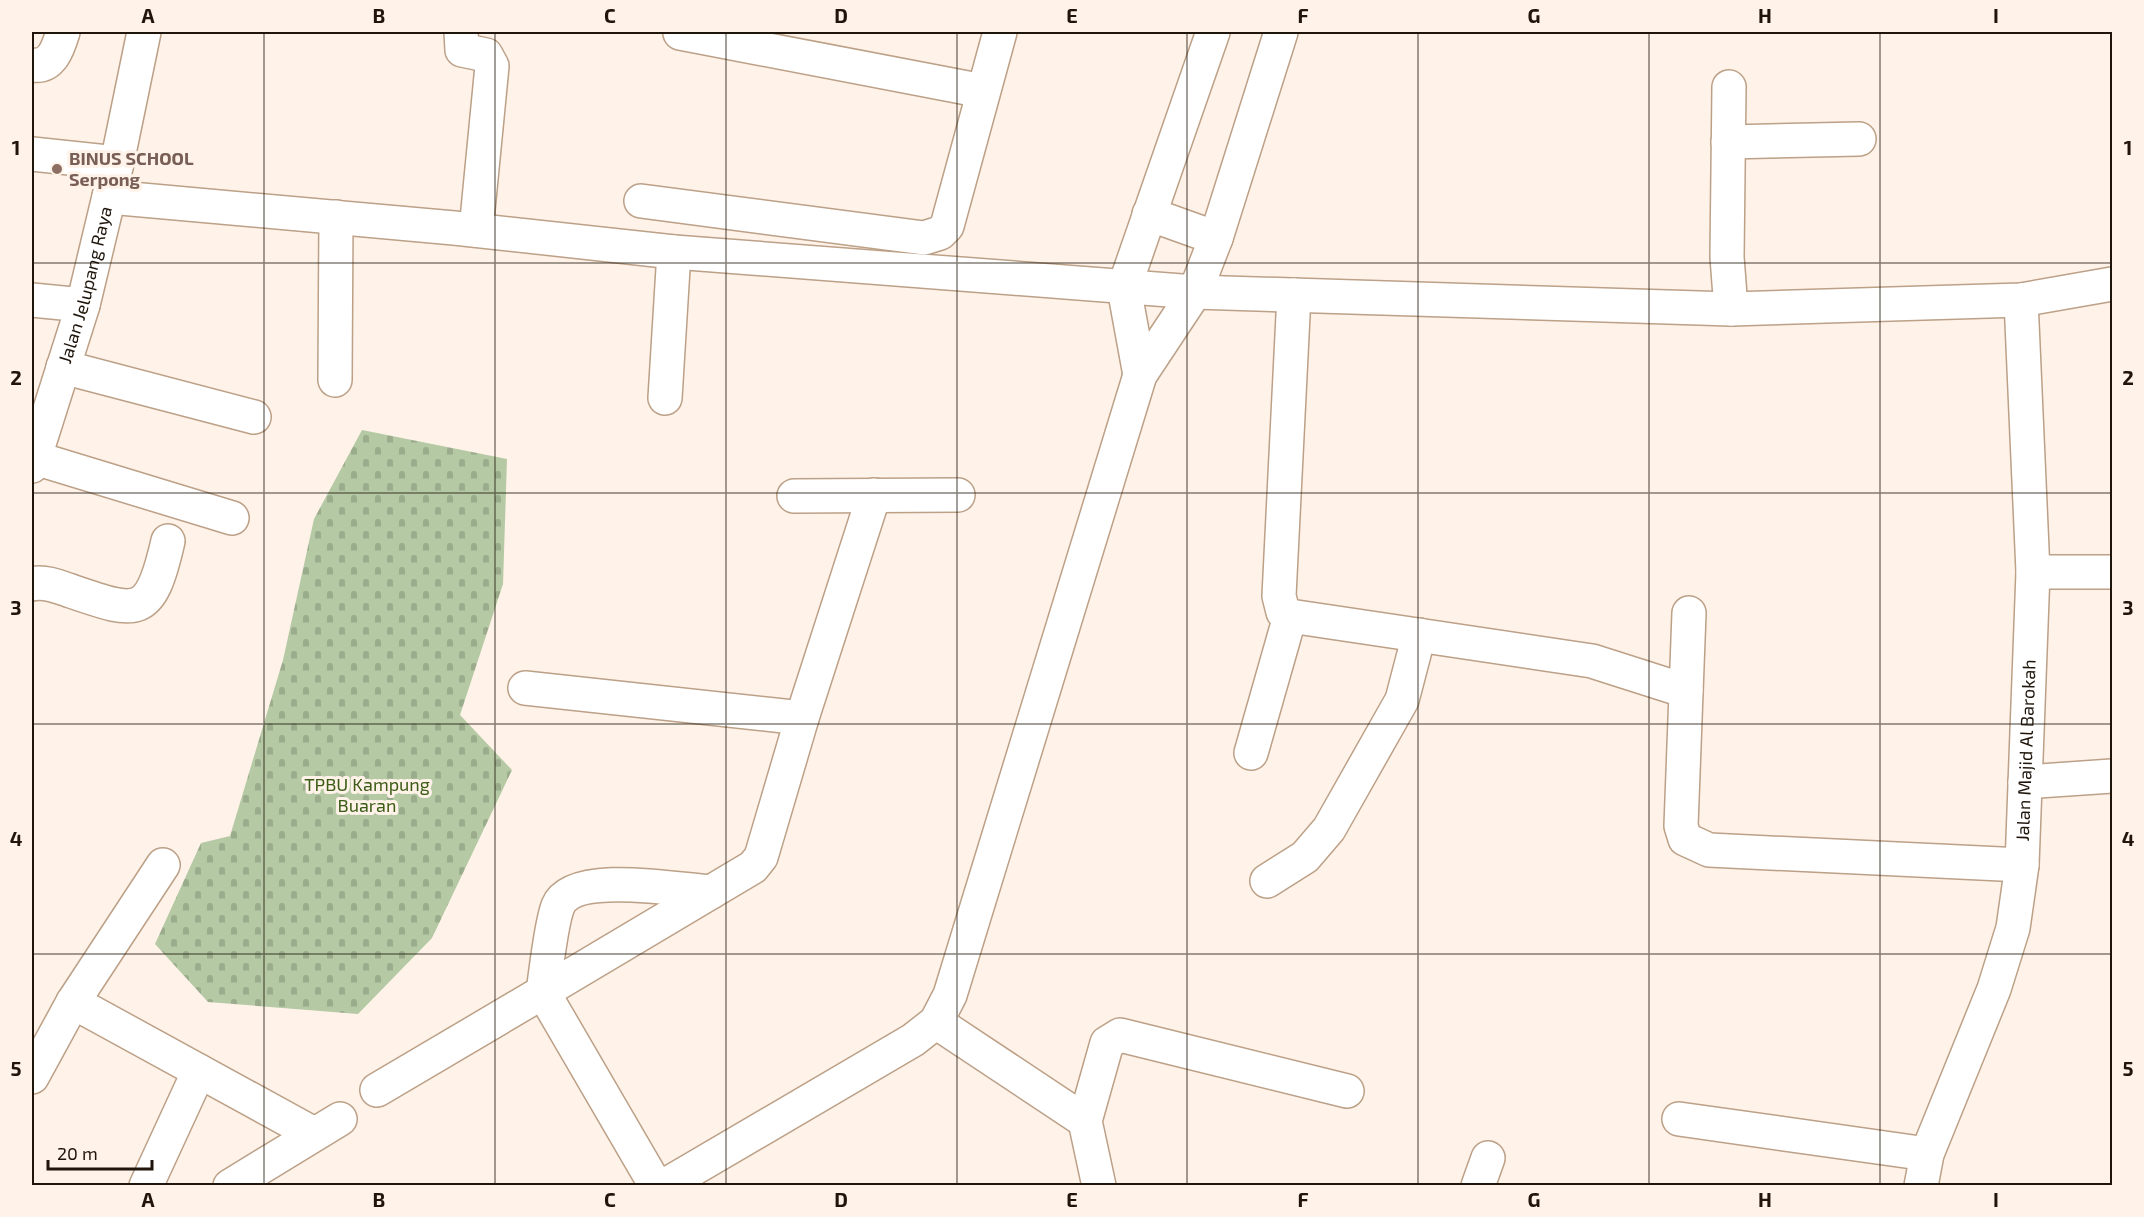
<svg xmlns="http://www.w3.org/2000/svg" width="2144" height="1217" font-family="'Exo 2',sans-serif">
<style>
.cemetery{fill:url(#cemetery-stones)}
.lines{fill:none;stroke-linecap:round;stroke-linejoin:round}
.minor-casing{stroke:#bca087;stroke-width:36}
.minor{stroke:#fff;stroke-width:33}
.grid{fill:none;stroke:#1f150b;stroke-width:1.5;stroke-opacity:0.55}
.education-dot{fill:#8d6e63;stroke:#fff2e8;stroke-width:2}
.labels{text-anchor:middle;stroke-width:6;stroke-linejoin:round;paint-order:stroke}
.education-label{font-size:18px;font-weight:bold;fill:#785e54;stroke:#fff2e8;text-anchor:start}
.street-label{font-size:18px;fill:#1f150b;stroke:#fff2e8}
.park-label{font-size:18px;fill:#395b14;stroke:#fff2e8}
.neatline{fill:none;stroke:#1f150b;stroke-width:2}
.grid-label{font-size:20px;text-anchor:middle;font-weight:bold;fill:#1f150b}
</style>
<defs>
<pattern id="cemetery-stones" width="16" height="16" patternUnits="userSpaceOnUse" patternTransform="scale(1.5)"><rect width="16" height="16" fill="#b4c9a4"/><path d="M2 7V4a2 2 0 0 1 4 0v3zM10 15v-3a2 2 0 0 1 4 0v3z" fill="#9aac8c"/></pattern>
</defs>
<rect width="100%" height="100%" fill="#fff2e8"/>
<!-- cemetery -->
<path class="cemetery" d="M362,430l145,29 -4,125 -43,131 52,55 -80,168 -74,76 -150,-12 -53,-58 46,-101 29,-7 53,-176 31,-141z"/>
<g class="lines">
<!-- minor casing -->
<g class="minor-casing">
<g id="minor">
<path d="M461,32l1,18 24,5 6,11 -16,164"/>
<path d="M680,33l303,58"/>
<path d="M32,65c20,3 26,-17 31,-33"/>
<path d="M1729,87l-2,170 4,52"/>
<path d="M1728,142l131,-3"/>
<path d="M32,154l85,9"/>
<path d="M109,197l345,31 220,24 521,40 536,17 290,-9 91,-16"/>
<path d="M641,201l283,37 16,-5 7,-7 53,-194"/>
<path d="M1149,214l67,24"/>
<path d="M1294,295l-15,301 4,16 7,4 302,45 94,30"/>
<path d="M32,300l51,5"/>
<path d="M63,367l191,50"/>
<path d="M1140,375l-16,-87 89,-256"/>
<path d="M335,380l1,-163"/>
<path d="M665,398l9,-146"/>
<path d="M35,458l197,60"/>
<path id="s1" d="M32,466l51,-161 34,-142 27,-131"/>
<path d="M794,496l164,-1"/>
<path d="M2033,572h79"/>
<path d="M32,584c12,-3 25,2 36,6 70,24 82,30 100,-49"/>
<path d="M1689,613l-8,213 4,13 24,11 313,15"/>
<path d="M525,688l277,30"/>
<path d="M1251,753l39,-137"/>
<path d="M2025,782l87,-6"/>
<path d="M1267,881l38,-24 24,-28 73,-129 17,-65"/>
<path d="M73,1002l241,132"/>
<path d="M936,1022l149,99"/>
<path d="M32,1077l41,-75 90,-137"/>
<path d="M377,1090l166,-98c3,-20 8,-69 15,-86 15,-36 121,-16 153,-14"/>
<path d="M1679,1119l248,35"/>
<path d="M146,1186l53,-115"/>
<path d="M230,1186l110,-67"/>
<path d="M656,1186l-113,-194 210,-125 8,-10 41,-139 72,-223"/>
<path d="M664,1186l249,-146 23,-18 14,-27 190,-620 55,-83 21,-54 65,-206"/>
<path d="M1099,1186l-14,-65 22,-78 13,-8 227,56"/>
<path d="M1478,1186l10,-28"/>
<path id="s2" d="M1921,1186l6,-32 67,-165 19,-61 9,-63 11,-293 -12,-272"/>
</g>
</g>
<!-- minor -->
<use href="#minor" class="minor"/>
</g>
<!-- grid -->
<path class="grid" d="M264,32v1154M495,32v1154M726,32v1154M957,32v1154M1187,32v1154M1418,32v1154M1649,32v1154M1880,32v1154M32,263h2080M32,493h2080M32,724h2080M32,954h2080"/>
<!-- markers -->
<circle class="education-dot" cx="57" cy="169" r="6"/>
<g class="labels">
<!-- education labels -->
<g class="education-label">
<text x="69" y="165">BINUS SCHOOL<tspan x="69" dy="21">Serpong</tspan></text>
</g>
<!-- street labels -->
<g class="street-label">
<text dy="6" stroke="none"><textPath href="#s1" startOffset="189">Jalan Jelupang Raya</textPath></text>
<text dy="6" stroke="none"><textPath href="#s2" startOffset="453">Jalan Majid Al Barokah</textPath></text>
</g>
<!-- park labels -->
<g class="park-label">
<text x="367" y="791">TPBU Kampung<tspan x="367" dy="21">Buaran</tspan></text>
</g>
</g>
<!-- border -->
<rect width="2144" height="1217" fill="none" stroke="#fff2e8" stroke-width="66"/>
<!-- scale -->
<path d="M48 1160v9h104v-9" fill="none" stroke="#1f150b" stroke-width="3"/>
<text x="57" y="1160" font-size="18" fill="#1f150b" stroke="#fff2e8" stroke-width="4.5" paint-order="stroke">20 m</text>
<rect x="33" y="33" width="2078" height="1151" class="neatline"/>
<g class="grid-label">
<text x="148" y="23">A</text>
<text x="379" y="23">B</text>
<text x="610" y="23">C</text>
<text x="841" y="23">D</text>
<text x="1072" y="23">E</text>
<text x="1303" y="23">F</text>
<text x="1534" y="23">G</text>
<text x="1765" y="23">H</text>
<text x="1996" y="23">I</text>
<text x="16" y="155">1</text>
<text x="2128" y="155">1</text>
<text x="16" y="385">2</text>
<text x="2128" y="385">2</text>
<text x="16" y="615">3</text>
<text x="2128" y="615">3</text>
<text x="16" y="846">4</text>
<text x="2128" y="846">4</text>
<text x="16" y="1076">5</text>
<text x="2128" y="1076">5</text>
<text x="148" y="1207">A</text>
<text x="379" y="1207">B</text>
<text x="610" y="1207">C</text>
<text x="841" y="1207">D</text>
<text x="1072" y="1207">E</text>
<text x="1303" y="1207">F</text>
<text x="1534" y="1207">G</text>
<text x="1765" y="1207">H</text>
<text x="1996" y="1207">I</text>
</g>
</svg>
